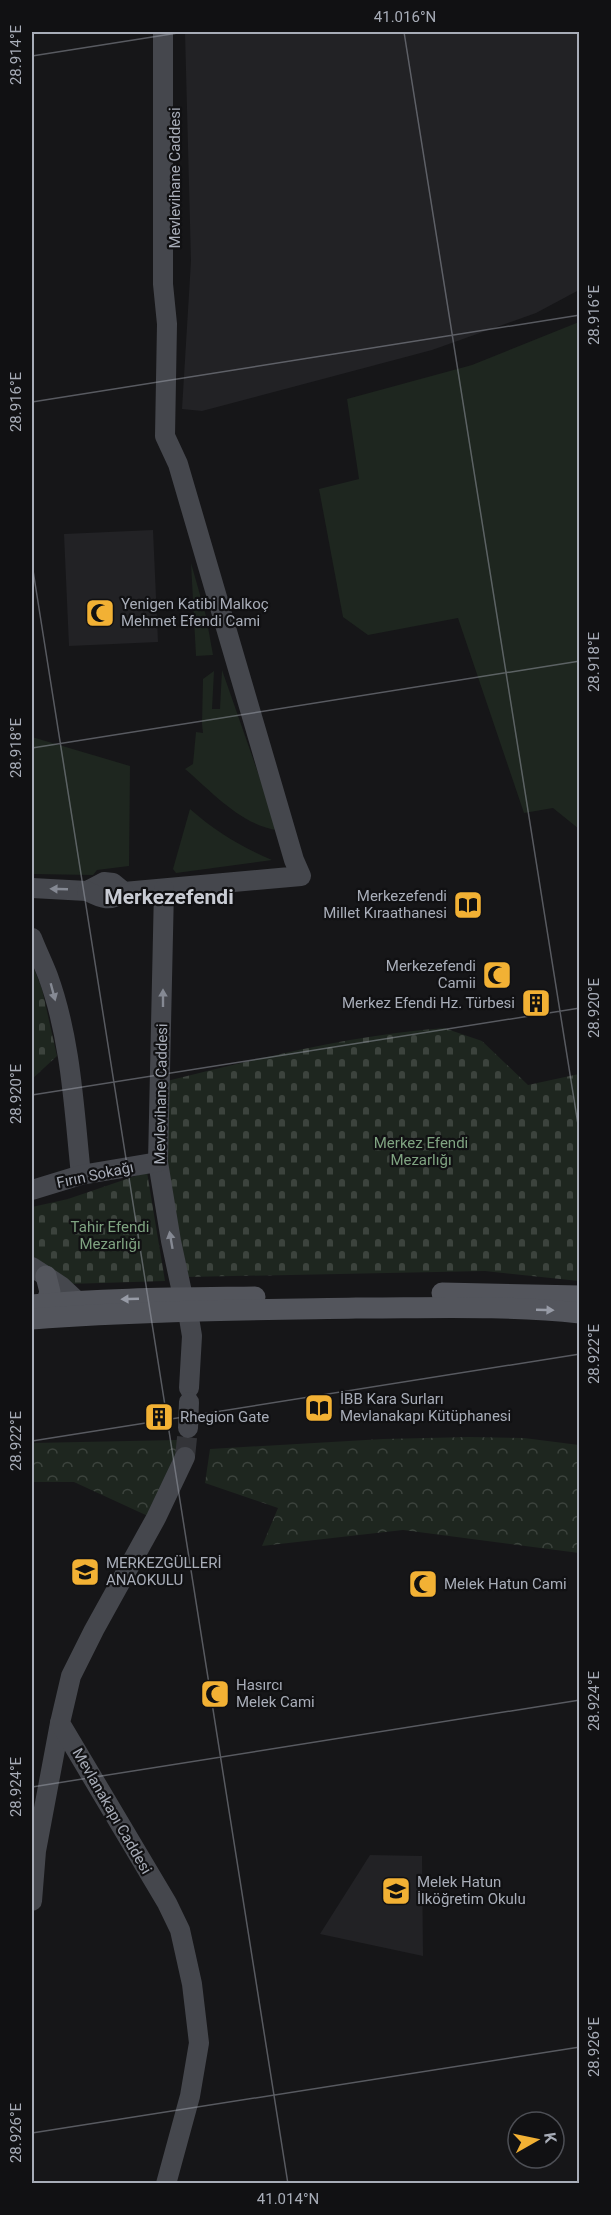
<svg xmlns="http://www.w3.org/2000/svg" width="611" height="2215" font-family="Roboto,sans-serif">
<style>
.built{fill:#222225}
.grass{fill:#1e261f}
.forest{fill:url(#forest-crowns)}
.cemetery{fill:url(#cemetery-stones)}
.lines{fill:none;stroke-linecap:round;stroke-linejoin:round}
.secondary-tunnel{stroke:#333438;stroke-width:20;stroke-dasharray:20 10;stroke-linecap:butt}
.secondary{stroke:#45474d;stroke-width:20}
.primary{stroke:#53555c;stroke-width:21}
.oneway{fill:#858993}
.oneway2{fill:#979ba6}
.ticks{fill:none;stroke:#a8adb8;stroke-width:1.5;stroke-opacity:0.45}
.labels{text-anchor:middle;stroke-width:4.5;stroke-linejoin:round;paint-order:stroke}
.street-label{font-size:15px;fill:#a8adb8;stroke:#111113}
.poi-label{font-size:15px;fill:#a8adb8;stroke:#111113;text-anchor:start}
.park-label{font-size:15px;fill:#7fa381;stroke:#111113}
.district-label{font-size:21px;font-weight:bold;fill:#c9ccd4;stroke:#111113}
.neatline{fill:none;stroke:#a8adb8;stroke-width:2}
.ticks-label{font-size:15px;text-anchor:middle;fill:#a8adb8}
</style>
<defs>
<pattern id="forest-crowns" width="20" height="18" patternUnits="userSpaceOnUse" patternTransform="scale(1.5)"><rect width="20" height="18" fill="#1e261f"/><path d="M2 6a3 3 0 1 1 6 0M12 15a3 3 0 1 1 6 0" fill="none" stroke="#3c433d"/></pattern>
<pattern id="cemetery-stones" width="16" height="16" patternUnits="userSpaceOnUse" patternTransform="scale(1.5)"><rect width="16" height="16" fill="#1e261f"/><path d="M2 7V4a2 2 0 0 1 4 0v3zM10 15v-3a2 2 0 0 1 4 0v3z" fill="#3c433d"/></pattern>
</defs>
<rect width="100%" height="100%" fill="#161618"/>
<!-- built -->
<g class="built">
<path d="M185,32h394v258l-43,23 -104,37 -230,61 -20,-2 9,-148z"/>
<path d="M153,530l5,112 -89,4 -5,-112z"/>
<path d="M370,1855l52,1 1,100 -103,-22z"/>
</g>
<!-- grass -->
<g class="grass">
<path d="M579,322v507l-26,-21 -29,5 -66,-195 -90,17 -25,-18 -24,-128 40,-10 -12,-80 125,-34z"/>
<path d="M191,563l15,53 7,39 -17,1z"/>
<path d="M222,670l56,160c-36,-4 -67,-39 -93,-61l8,-5 3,-32 7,1 -1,-9 1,-45 11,-8 -2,38h8z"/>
<path d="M32,737l98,29 -1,100 -32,4 -4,5 -61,-1z"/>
<path d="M190,809c26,23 50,37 82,51l-96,13 -3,-4z"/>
</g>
<!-- forest -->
<g class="forest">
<path d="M469,1437l55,1 55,7v108l-176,-23 -141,16 16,-38 -73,-25 5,-34 173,-10z"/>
<path d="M178,1440l-1,15 -27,62 -76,-35h-42v-39z"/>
</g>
<!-- cemetery -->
<g class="cemetery">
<path d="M32,964l10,25 15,67 -25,23z"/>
<path d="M444,1028l38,13 46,44 51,-11v207l-94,-10 -299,6 -21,-113 2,-83c91,-22 183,-46 277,-53z"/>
<path d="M147,1172l18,109 -96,3 -37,-25v-52l36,-8z"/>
</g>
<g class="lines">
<!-- secondary-tunnel -->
<path class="secondary-tunnel" d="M185,1457l3,-29"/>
<!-- secondary -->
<g class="secondary">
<path d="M32,888l55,3 17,-9 9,1 11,9 177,-16 -7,-16 -116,-396 -13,-28 2,-112 -4,-40v-252"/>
<path d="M164,889l-6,273 13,79 12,56"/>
<path d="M87,891c15,8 23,11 37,1"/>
<path d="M32,938c5,13 11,25 16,38 23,63 26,133 33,199"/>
<path d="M32,1190l49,-15 77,-13"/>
<path d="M32,1267l29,19 16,15"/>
<path d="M188,1312l4,24 -3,52"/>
<path d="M188,1428l1,-26"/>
<path d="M32,1901l4,-50 24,-128"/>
<path d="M166,2184l24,-88 9,-53 -7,-59 -12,-54 -13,-27 -107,-180 11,-47 23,-46 62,-112 29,-61"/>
</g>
<!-- primary -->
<g class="primary">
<path d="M46,1276l4,16 -4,12"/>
<path d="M442,1293l138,3"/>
<path d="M32,1305c74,-7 148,-7 223,-8"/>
<path d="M32,1319c107,-8 216,-9 324,-11 74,0 149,-3 224,5"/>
</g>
</g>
<!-- one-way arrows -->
<defs><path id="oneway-solid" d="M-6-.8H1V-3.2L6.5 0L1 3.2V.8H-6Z" transform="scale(1.5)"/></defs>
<g class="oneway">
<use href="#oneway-solid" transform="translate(59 889) rotate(-178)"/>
<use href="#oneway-solid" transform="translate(53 992) rotate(75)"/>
<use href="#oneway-solid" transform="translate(163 998) rotate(-90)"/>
<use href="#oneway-solid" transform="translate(171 1240) rotate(-100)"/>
</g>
<g class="oneway2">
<use href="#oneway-solid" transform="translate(130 1299) rotate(178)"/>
<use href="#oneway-solid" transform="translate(545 1310) rotate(2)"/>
</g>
<!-- ticks -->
<path class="ticks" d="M404,32l176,1105M32,56l152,-24M32,402l548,-87M32,564l256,1620M32,748l548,-87M32,1095l548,-87M32,1441l548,-87M32,1787l548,-87M32,2133l548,-86"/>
<!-- icons -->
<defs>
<g id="mosque-square" transform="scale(1.5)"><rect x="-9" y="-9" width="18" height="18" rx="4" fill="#f2b134" stroke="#111113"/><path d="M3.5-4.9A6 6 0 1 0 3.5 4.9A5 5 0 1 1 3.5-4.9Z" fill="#111"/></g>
<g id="library-square" transform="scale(1.5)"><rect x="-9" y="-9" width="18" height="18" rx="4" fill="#f2b134" stroke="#111113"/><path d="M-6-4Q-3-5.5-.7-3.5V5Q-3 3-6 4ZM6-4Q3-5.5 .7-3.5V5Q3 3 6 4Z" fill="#111"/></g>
<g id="building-square" transform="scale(1.5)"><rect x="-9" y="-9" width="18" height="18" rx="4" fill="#f2b134" stroke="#111113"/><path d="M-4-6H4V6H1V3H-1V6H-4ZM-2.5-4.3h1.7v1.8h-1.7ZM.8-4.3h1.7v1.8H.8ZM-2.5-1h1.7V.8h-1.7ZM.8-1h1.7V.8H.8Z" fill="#111"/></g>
<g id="school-square" transform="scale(1.5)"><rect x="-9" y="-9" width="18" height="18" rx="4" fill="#f2b134" stroke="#111113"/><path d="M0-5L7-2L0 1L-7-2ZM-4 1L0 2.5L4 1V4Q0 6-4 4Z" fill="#111"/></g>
</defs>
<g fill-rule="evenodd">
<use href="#mosque-square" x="100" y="613"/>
<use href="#library-square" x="468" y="905"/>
<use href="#mosque-square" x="497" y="975"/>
<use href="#building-square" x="536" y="1003"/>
<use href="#library-square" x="319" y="1408"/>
<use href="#building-square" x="159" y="1417"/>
<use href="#school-square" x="85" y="1572"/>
<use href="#mosque-square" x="423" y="1584"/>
<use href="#mosque-square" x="215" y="1694"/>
<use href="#school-square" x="396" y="1891"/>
</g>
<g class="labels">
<!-- street labels -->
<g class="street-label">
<text transform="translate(175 178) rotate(-90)" y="5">Mevlevihane Caddesi</text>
<text transform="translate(161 1094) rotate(-89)" y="5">Mevlevihane Caddesi</text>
<text transform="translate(95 1175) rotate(-12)" y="5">Fırın Sokağı</text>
<text transform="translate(112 1811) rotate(60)" y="5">Mevlanakapı Caddesi</text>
</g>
<!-- poi labels -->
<g class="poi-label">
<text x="121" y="609">Yenigen Katibi Malkoç<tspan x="121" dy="17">Mehmet Efendi Cami</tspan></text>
<text x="447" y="901" text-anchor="end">Merkezefendi<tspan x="447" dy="17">Millet Kıraathanesi</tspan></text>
<text x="476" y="971" text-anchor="end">Merkezefendi<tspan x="476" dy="17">Camii</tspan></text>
<text x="515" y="1008" text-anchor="end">Merkez Efendi Hz. Türbesi</text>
<text x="340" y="1404">İBB Kara Surları<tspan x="340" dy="17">Mevlanakapı Kütüphanesi</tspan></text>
<text x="180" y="1422">Rhegion Gate</text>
<text x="106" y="1568">MERKEZGÜLLERİ<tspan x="106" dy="17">ANAOKULU</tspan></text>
<text x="444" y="1589">Melek Hatun Cami</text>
<text x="236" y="1690">Hasırcı<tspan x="236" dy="17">Melek Cami</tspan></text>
<text x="417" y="1887">Melek Hatun<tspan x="417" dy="17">İlköğretim Okulu</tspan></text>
</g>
<!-- park labels -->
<g class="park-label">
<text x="421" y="1148">Merkez Efendi<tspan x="421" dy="17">Mezarlığı</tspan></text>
<text x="110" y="1232">Tahir Efendi<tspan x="110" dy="17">Mezarlığı</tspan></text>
</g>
<!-- district labels -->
<g class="district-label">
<text x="169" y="904">Merkezefendi</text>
</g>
</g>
<!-- border -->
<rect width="611" height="2215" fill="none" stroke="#111113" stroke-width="66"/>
<!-- north arrow -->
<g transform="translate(536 2140) rotate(81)"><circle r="28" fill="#111113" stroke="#4d4f55" stroke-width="1.5"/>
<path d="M0-4.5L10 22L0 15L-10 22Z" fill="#f2b134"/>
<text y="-9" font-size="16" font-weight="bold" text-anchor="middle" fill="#a8adb8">K</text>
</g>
<rect x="33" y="33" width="545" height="2149" class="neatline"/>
<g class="ticks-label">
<text x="405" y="22">41.016°N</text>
<text transform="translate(16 55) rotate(-90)" y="5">28.914°E</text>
<text transform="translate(594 315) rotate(-90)" y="5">28.916°E</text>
<text transform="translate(16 402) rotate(-90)" y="5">28.916°E</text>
<text transform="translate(594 662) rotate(-90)" y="5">28.918°E</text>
<text transform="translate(16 748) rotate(-90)" y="5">28.918°E</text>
<text transform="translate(594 1008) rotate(-90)" y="5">28.920°E</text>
<text transform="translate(16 1094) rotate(-90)" y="5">28.920°E</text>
<text transform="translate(594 1354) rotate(-90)" y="5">28.922°E</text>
<text transform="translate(16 1441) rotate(-90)" y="5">28.922°E</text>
<text transform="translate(594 1701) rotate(-90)" y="5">28.924°E</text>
<text transform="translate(16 1787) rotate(-90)" y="5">28.924°E</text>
<text transform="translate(594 2047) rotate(-90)" y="5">28.926°E</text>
<text transform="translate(16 2133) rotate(-90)" y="5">28.926°E</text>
<text x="288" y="2204">41.014°N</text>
</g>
</svg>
